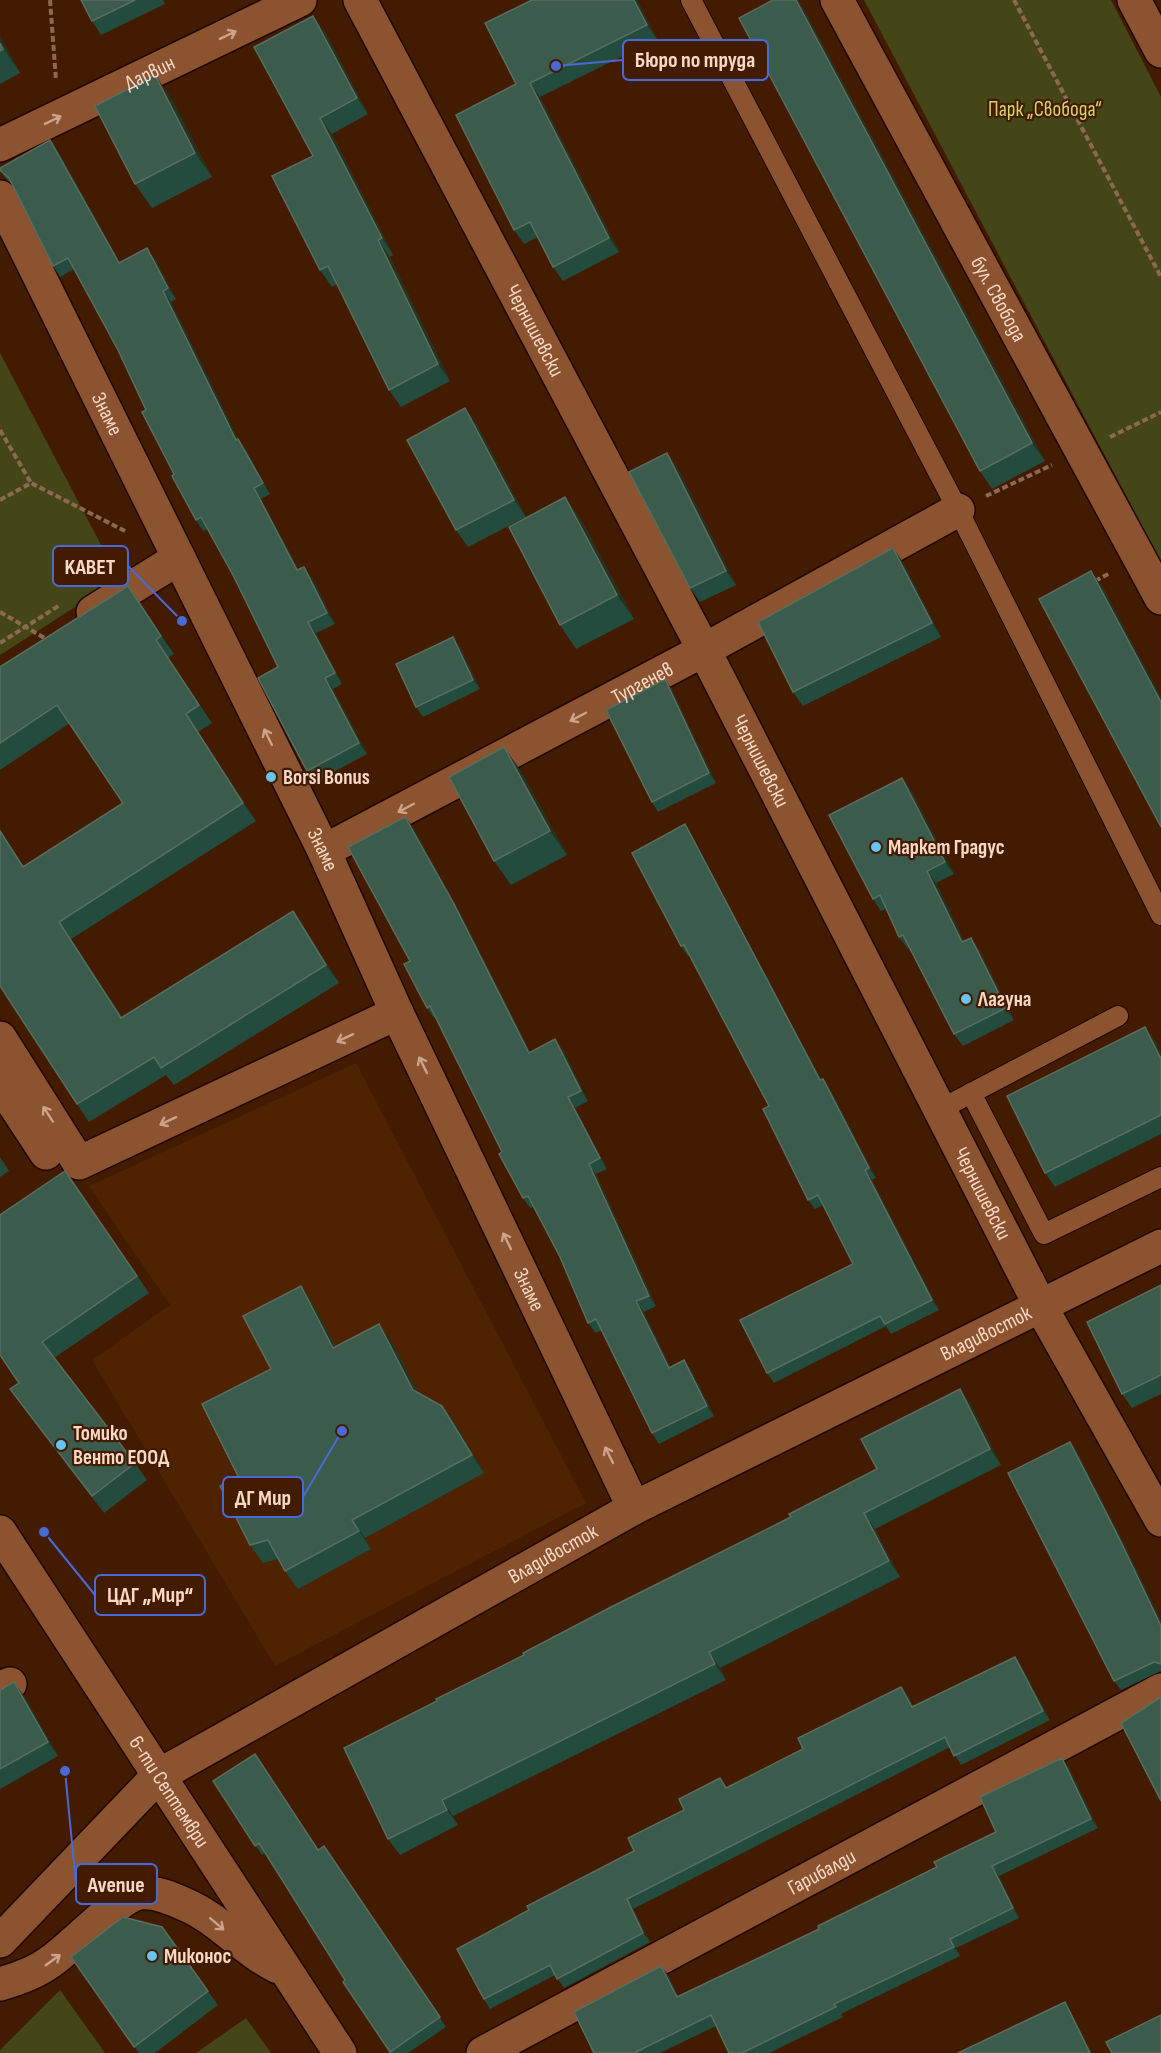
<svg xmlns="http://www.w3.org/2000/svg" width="1161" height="2053" font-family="'Sofia Sans Condensed',sans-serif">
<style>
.built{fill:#4f2201}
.green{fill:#444617}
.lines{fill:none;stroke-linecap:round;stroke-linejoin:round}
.lane-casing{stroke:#220700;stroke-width:22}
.street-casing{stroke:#220700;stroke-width:36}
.secondary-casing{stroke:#220700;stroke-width:36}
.path{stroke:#8e6952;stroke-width:4;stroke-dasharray:6 3;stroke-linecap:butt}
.lane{stroke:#8b5330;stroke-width:20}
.street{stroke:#8b5330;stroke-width:33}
.secondary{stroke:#8b5330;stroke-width:33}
.wall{fill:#244c3e}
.shaded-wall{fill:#26321f}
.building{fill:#3b5b4d;stroke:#596e60;stroke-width:1.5}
.oneway{stroke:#cda389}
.poi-dot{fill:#68c4f0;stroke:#421b00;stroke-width:2}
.labels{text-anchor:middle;stroke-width:4.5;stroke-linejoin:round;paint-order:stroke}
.street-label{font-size:21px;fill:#f9d8c5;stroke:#421b00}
.park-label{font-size:21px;fill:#d1d56b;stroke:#421b00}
.poi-label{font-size:21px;font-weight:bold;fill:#f9d8c5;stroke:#421b00;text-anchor:start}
.leader{fill:none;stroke:#496ad4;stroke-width:2}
.callout-dot{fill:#496ad4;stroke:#421b00;stroke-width:2}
.callout{fill:#421b00;stroke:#496ad4;stroke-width:2}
.callout-label{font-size:22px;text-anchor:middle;font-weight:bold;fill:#f9d8c5}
</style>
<rect width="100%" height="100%" fill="#421b00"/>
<!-- built -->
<path class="built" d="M356,1063l230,440 -311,163 -183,-306 78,-55 -81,-119z"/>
<!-- green -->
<g class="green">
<path d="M864,0h247l50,97v465z"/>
<path d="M0,353l119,226 -119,76z"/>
<path d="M60,1990l45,63h-105v-3z"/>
<path d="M246,2018l25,35h-75z"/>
</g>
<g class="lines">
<!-- lane casing -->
<g class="lane-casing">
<g id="lane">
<path d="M691,0l267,510 203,405"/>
<path d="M971,1093l73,141 117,-57"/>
<path d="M939,1110l179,-94"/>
</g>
</g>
<!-- street casing -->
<g class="street-casing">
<g id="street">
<path id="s1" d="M360,0l344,650 337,657 120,213"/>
<path id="s2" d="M837,0l324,598"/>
<path id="s3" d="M0,145l300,-145"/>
<path id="s4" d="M0,197l324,654 73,162 237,495"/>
<path d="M93,612l86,-54"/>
<path id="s5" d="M324,851l380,-201 254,-140"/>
<path d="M0,1038l79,125 318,-150"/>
<path d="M0,1083l46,70"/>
<path d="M0,1688l10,-4"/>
<path d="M0,1941l158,-165"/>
<path id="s6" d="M483,2053l678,-363"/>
</g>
</g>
<!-- secondary casing -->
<g class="secondary-casing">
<g id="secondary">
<path d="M1134,0l27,51"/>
<path id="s7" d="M0,1532l340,521"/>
<path id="s8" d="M158,1776l476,-268 527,-262"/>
<path d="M0,1984c18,-5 35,-11 50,-22 21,-14 69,-66 90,-69 15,-2 31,5 44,11 36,15 59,46 94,63"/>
</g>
</g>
<!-- path -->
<g class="path">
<path d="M50,0l6,80"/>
<path d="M1014,0l147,277"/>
<path d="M0,430l31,53"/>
<path d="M1110,437l51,-25"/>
<path d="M986,496l66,-31"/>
<path d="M0,500l31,-17 96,49"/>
<path d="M1095,581l15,-8"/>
<path d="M0,612l48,28"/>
<path d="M0,643l60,-38"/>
</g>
<!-- lane -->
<use href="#lane" class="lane"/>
<!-- street -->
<use href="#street" class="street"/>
<!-- secondary -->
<use href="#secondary" class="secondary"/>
</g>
<!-- wall -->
<g class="wall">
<path d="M81,0h82l2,4 -64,31 -9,-14z"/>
<path d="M532,0h105l20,39 -117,58 79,155 -56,29 -10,-14 -15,-30 -14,7 -10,-14 2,-146z"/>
<path d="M773,0h25l5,8 242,453 -53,28 -12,-18z"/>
<path d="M313,16l12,16 43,82 -36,20 61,121 -3,2 60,124 -49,26 -12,-17 -52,-106 -5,3 -12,-17 -7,-114z"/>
<path d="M0,36l20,37 -20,11z"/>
<path d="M172,99l40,78 -60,31 -17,-24z"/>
<path d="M50,140l8,11 62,112 35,-4 21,40 -5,3 67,137 8,11 24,44 -9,5 37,70 14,9 23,46 -19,9 26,51 -9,5 34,65 -52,28 -8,-11 -29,-104 -44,-90 -27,-48 -4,2 -7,-11 -22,-46 -28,-64 -28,-60 -44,-81 -14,8 -7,-11 -40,-81 -6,-5 -7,-9v-3z"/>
<path d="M465,408l12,17 49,92 -58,30 -12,-17z"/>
<path d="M667,453l10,14 59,118 -36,17 -10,-14z"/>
<path d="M582,521l52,98 -58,30 -16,-24z"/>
<path d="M903,562l38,75 -138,69 -10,-14z"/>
<path d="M128,586l46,68 -6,4 44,65 -14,9 58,89 -185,118 51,78 171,-106 12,18 34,54 -165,102 -8,-10 -77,47 -12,-18 -77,-274 24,37 99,-64 -53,-80 -70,47v-103z"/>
<path d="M460,647l20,42 -57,28 -7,-10z"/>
<path d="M671,688l45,95 -58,29 -6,-10z"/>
<path d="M521,771l46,84 -56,30 -17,-24z"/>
<path d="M911,790l43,84 -18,9 28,58 7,-3 8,12 35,70 -51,26 -9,-12 -45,-86 -1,1 -9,-12 -13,-28 -5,2 -8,-12z"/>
<path d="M405,817l8,10 48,88 69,137 33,-2 25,51 -13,7 32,61 -11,5 60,132 -12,6 26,55 14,-7 7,10 23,46 -55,28 -7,-11 -50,-103 -6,3 -8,-10 -28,-66 -27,-50 -3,1 -7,-10 -21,-46 -67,-135 -1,1 -7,-10 -17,-47z"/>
<path d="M691,834l130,246 9,9 46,89 -4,2 67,130 -48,24 -5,-8 -112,57 -7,-10 86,-109 -30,-59 -8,4 -7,-9 -39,-94 -79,-151 -2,1 -7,-10z"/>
<path d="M1145,1027l10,14 6,13v80l-106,53 -10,-14z"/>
<path d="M0,1157l9,14 -9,6z"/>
<path d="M65,1171l84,122 -95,65 81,105 12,17 -43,33 -82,-107 -12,-17 9,-6z"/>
<path d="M1161,1285v109l-29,14 -10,-14z"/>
<path d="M301,1286l12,18 23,43 56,-5 26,50 24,14 13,17 29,50 -119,65 6,11 -73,40 -13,-18 -7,-12 -15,4 -13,-18 -12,-69 33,-107z"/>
<path d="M960,1389l11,16 30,60 -126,64 25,48 -180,91 6,12 -273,136 5,9 -58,30 -12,-16 49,-138 354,-184 86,-48z"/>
<path d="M1077,1452l49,96 35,73v50l-40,19 -7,-9z"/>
<path d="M1021,1666l29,54 -89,45 -11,-18 -317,162 17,33 -86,46 -9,-13 -65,34 -6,-10 45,-89 105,-59 93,-63 181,-92 5,10z"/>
<path d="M0,1690l24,6 34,60 -58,33z"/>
<path d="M1069,1768l29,60 -99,48 20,42 -63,30 4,8 -119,58 2,3 -74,36h-40l-13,-27 -56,27h-66l67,-87 7,9 10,21 141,-67 118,-62 59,-35z"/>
<path d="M213,1781l105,69 13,6 115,171 -38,26h-18l-47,-71 2,-2 -80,-127 -3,2z"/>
<path d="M162,1927l56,78 -63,48h-16l-68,-96z"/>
</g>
<!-- shaded-wall -->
<g class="shaded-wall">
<path d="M634,0h3l20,39 -10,-14z"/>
<path d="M796,0h2l5,8 242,453 -13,-18z"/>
<path d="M313,16l12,16 43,82 -11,-16z"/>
<path d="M0,36l20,37 -20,-30z"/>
<path d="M155,75l17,24 40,78 -17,-24z"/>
<path d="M530,83l10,14 79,155 -10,-14z"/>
<path d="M320,118l12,16 61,121 -11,-17z"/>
<path d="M50,140l8,11 68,123 -7,-11z"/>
<path d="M378,240l12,17 60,124 -12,-17z"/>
<path d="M147,248l8,11 21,40 -8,-11z"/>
<path d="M163,291l8,11 73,149 -8,-11z"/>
<path d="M465,408l12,17 49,92 -12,-17z"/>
<path d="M238,439l8,11 24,44 -7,-11z"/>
<path d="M667,453l10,14 59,118 -10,-14z"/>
<path d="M254,488l7,11 44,82 -8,-11z"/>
<path d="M565,497l17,24 52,98 -17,-24z"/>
<path d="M893,548l10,14 38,75 -9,-14z"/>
<path d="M304,567l8,11 23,46 -8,-11z"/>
<path d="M1091,571l13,18 57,108v5z"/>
<path d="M128,586l13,18 33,50 -13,-18z"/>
<path d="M308,622l8,11 26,51 -7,-11z"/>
<path d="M453,637l7,10 20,42 -7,-9z"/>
<path d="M325,678l8,11 34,65 -8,-11z"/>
<path d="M665,679l6,9 45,95 -7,-10z"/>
<path d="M186,714l12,18 58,89 -13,-18z"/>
<path d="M504,747l17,24 46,84 -17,-24z"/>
<path d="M902,778l9,12 43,84 -9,-12z"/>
<path d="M405,817l8,10 48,88 75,148 -7,-10z"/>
<path d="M685,824l6,10 136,256 -7,-10z"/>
<path d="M927,871l9,12 35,71 -9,-12z"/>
<path d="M293,911l12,18 34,54 -13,-18z"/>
<path d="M59,922l12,17 63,96 -13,-17z"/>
<path d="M971,938l8,12 35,70 -8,-12z"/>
<path d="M1145,1027l10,14 6,13v5z"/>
<path d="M555,1039l8,11 25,51 -7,-10z"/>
<path d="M823,1079l7,10 46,89 -7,-10z"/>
<path d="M568,1097l7,11 32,61 -7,-11z"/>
<path d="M589,1164l7,10 60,132 -7,-10z"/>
<path d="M865,1170l7,10 67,130 -7,-10z"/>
<path d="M301,1286l12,18 33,62 -13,-18z"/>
<path d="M636,1301l8,11 32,67 -7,-11z"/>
<path d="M379,1324l13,18 34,66 -13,-18z"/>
<path d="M684,1360l7,10 23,46 -7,-10z"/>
<path d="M960,1389l11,16 30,60 -11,-16z"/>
<path d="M442,1406l13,17 29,50 -12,-18z"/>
<path d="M1070,1442l7,10 49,96 35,73v5z"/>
<path d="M864,1513l11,16 25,48 -11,-16z"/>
<path d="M352,1520l13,18 6,11 -12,-18z"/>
<path d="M709,1652l11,16 6,12 -11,-16z"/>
<path d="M1015,1657l6,9 29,54 -7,-9z"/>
<path d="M14,1682l10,14 34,60 -10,-14z"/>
<path d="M901,1687l7,9 11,21 -7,-10z"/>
<path d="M1062,1758l7,10 29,60 -7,-9z"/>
<path d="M442,1800l11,16 5,9 -11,-15z"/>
<path d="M992,1866l7,10 20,42 -6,-10z"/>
<path d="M627,1899l6,10 17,33 -7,-9z"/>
<path d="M950,1939l6,9 4,8 -6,-9z"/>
<path d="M661,1966l7,9 15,32 -6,-10z"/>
<path d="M1065,2002l6,10 21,41h-2z"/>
</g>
<!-- building -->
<g class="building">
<path d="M81,0h54l-43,21z"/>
<path d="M532,0h102l13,25 -117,58 79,155 -56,29 -23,-45 -16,8 -58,-115 60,-31 -31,-61z"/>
<path d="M773,0h23l236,443 -52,28 -241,-453z"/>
<path d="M313,16l44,82 -37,20 62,120 -4,2 60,124 -49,26 -61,-124 -8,4 -48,-94 41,-20 -59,-109z"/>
<path d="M0,43l3,6 -3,2z"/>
<path d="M155,75l40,78 -60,31 -40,-78z"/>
<path d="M50,140l69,123 28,-15 21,40 -5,3 73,149 2,-1 25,44 -9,5 43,82 7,-3 23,46 -19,9 27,51 -10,5 34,65 -52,28 -49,-93 20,-11 -44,-90 -33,-60 -5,3 -24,-44 2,-2 -32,-62 4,-2 -28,-60 -50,-92 -15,8 -44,-88 -9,-8v-2z"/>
<path d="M465,408l49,92 -58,30 -49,-90z"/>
<path d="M667,453l59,118 -36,17 -61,-116z"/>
<path d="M565,497l52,98 -57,30 -51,-98z"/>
<path d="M893,548l39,75 -139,69 -35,-70z"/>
<path d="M1091,571l70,131v125l-122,-228z"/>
<path d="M128,586l33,50 -5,4 43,65 -13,9 57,89 -184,119 62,96 172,-107 33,54 -165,103 -7,-11 -77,47 -77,-118v-155l23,36 100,-64 -66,-98 -57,38v-76z"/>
<path d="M453,637l20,43 -57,27 -20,-43z"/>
<path d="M665,679l44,94 -57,29 -46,-92z"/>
<path d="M504,747l46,84 -56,30 -45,-84z"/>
<path d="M902,778l43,84 -18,9 35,71 9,-4 35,70 -52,26 -51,-99 -4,2 -19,-42 -7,4 -44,-84z"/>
<path d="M405,817l49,87 75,149 26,-14 26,52 -13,6 32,61 -11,6 60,132 -13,5 33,67 15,-8 23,46 -55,27 -56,-114 -8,4 -28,-66 -32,-61 -5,2 -24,-44 3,-2 -72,-146 -3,2 -23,-44 6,-3 -62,-114z"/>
<path d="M685,824l135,256 3,-1 46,89 -4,2 67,130 -47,24 -5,-8 -113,57 -27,-53 113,-56 -35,-69 -10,5 -45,-91 6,-3 -85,-161 -3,1 -49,-93z"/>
<path d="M1145,1027l16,32v56l-116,58 -38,-77z"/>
<path d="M65,1171l72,105 -95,66 93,121 -43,33 -82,-107 9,-6 -19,-28v-140z"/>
<path d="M1161,1285v90l-39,19 -35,-72z"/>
<path d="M301,1286l32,62 46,-24 34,66 29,16 30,49 -120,65 7,11 -74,40 -17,-31 -18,5 -30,-59 18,-10 -36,-72 69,-35 -28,-53z"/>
<path d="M960,1389l30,60 -126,64 25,48 -180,91 6,12 -273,136 5,10 -59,29 -44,-91 93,-47 -1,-2 88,-44 -1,-2 88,-46 180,-90 -2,-3 88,-45 -16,-30z"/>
<path d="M1070,1442l49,96 42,88v38l-7,-2 -40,19 -106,-208z"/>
<path d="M1015,1657l28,54 -89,45 -9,-19 -318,162 16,34 -86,46 -7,-14 -66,34 -27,-50 72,-39 -2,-4 107,-55 -6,-13 56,-28 -5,-11 41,-21 6,10 77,-39 -5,-11 103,-51 11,20z"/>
<path d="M14,1682l34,60 -48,27v-79z"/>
<path d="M1161,1697v104l-40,-78z"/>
<path d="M255,1754l63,96 6,-4 116,171 -50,35 -47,-70 2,-2 -86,-137 -4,3 -42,-65z"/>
<path d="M1062,1758l29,61 -99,47 21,42 -63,31 4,8 -120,57 2,3 -94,46h-13l-18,-38 -77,38h-40l-20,-41 87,-46 16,31 142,-68 -1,-3 119,-59 -3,-5 62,-30 -16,-35z"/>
<path d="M123,1917l39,10 46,64 -74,56 -63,-90z"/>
<path d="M1065,2002l25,51h-132z"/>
<path d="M1161,2015v38h-49l-6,-11z"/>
</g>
<!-- one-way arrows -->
<defs><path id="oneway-shaft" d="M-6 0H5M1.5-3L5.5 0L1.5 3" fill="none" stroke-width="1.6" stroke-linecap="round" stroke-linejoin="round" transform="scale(1.5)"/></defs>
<g class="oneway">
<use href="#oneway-shaft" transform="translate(228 35) rotate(-26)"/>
<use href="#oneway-shaft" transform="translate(53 120) rotate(-26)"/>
<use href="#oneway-shaft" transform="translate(578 717) rotate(152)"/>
<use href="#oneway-shaft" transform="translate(268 737) rotate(-116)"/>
<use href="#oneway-shaft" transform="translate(406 808) rotate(152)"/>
<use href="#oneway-shaft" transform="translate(345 1038) rotate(155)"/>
<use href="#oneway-shaft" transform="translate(423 1065) rotate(-116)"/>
<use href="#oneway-shaft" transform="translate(48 1114) rotate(-123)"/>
<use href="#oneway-shaft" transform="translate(168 1121) rotate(155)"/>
<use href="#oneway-shaft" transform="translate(507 1241) rotate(-116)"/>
<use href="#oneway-shaft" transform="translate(609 1455) rotate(-116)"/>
<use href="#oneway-shaft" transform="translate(217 1924) rotate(41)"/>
<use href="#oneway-shaft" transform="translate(53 1960) rotate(-36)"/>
</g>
<!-- markers -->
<g class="poi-dot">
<circle cx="271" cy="777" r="6"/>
<circle cx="876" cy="847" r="6"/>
<circle cx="966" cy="999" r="6"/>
<circle cx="61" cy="1445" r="6"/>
<circle cx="152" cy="1956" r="6"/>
</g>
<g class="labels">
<!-- street labels -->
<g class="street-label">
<text dy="7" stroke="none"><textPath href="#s3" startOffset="166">Дарвин</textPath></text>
<text dy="7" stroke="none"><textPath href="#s2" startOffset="340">бул. Свобода</textPath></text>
<text dy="7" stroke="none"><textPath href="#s1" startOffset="374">Чернишевски</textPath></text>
<text dy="7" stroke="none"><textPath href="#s4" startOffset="242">Знаме</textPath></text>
<text dy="7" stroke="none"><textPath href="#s5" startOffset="360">Тургенев</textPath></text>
<text dy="7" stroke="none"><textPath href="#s1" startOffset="860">Чернишевски</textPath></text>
<text dy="7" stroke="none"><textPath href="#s4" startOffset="728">Знаме</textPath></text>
<text dy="7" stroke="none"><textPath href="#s1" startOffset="1346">Чернишевски</textPath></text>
<text dy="7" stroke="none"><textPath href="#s4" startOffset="1214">Знаме</textPath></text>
<text dy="7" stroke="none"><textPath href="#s8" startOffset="939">Владивосток</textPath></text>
<text dy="7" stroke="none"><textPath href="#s8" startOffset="453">Владивосток</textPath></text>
<text dy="7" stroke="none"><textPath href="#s7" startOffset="310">6-ти Септември</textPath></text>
<text dy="7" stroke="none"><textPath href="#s6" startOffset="384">Гарибалди</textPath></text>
</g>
<!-- park labels -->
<g class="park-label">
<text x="1045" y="116">Парк „Свобода“</text>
</g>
<!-- poi labels -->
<g class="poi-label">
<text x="283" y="784">Borsi Bonus</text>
<text x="888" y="854">Маркет Градус</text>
<text x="978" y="1006">Лагуна</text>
<text x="73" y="1440">Томико<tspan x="73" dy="24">Венто ЕООД</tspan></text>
<text x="164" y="1963">Миконос</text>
</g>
</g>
<!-- callouts -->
<path class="leader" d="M556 66L623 60M182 621L128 566M342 1431L303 1497M44 1532L95 1595M65 1771L76 1884"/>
<g class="callout-dot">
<circle cx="556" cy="66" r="6"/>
<circle cx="182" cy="621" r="6"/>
<circle cx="342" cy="1431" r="6"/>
<circle cx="44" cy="1532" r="6"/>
<circle cx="65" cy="1771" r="6"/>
</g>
<g class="callout">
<rect x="623" y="40" width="145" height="40" rx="6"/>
<rect x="53" y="546" width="75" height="40" rx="6"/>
<rect x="223" y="1477" width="80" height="40" rx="6"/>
<rect x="95" y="1575" width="110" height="40" rx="6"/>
<rect x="76" y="1864" width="81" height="40" rx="6"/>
</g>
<g class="callout-label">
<text x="695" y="67">Бюро по труда</text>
<text x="90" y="574">KABET</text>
<text x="263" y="1505">ДГ Мир</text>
<text x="150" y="1602">ЦДГ „Мир“</text>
<text x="116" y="1892">Avenue</text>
</g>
</svg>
